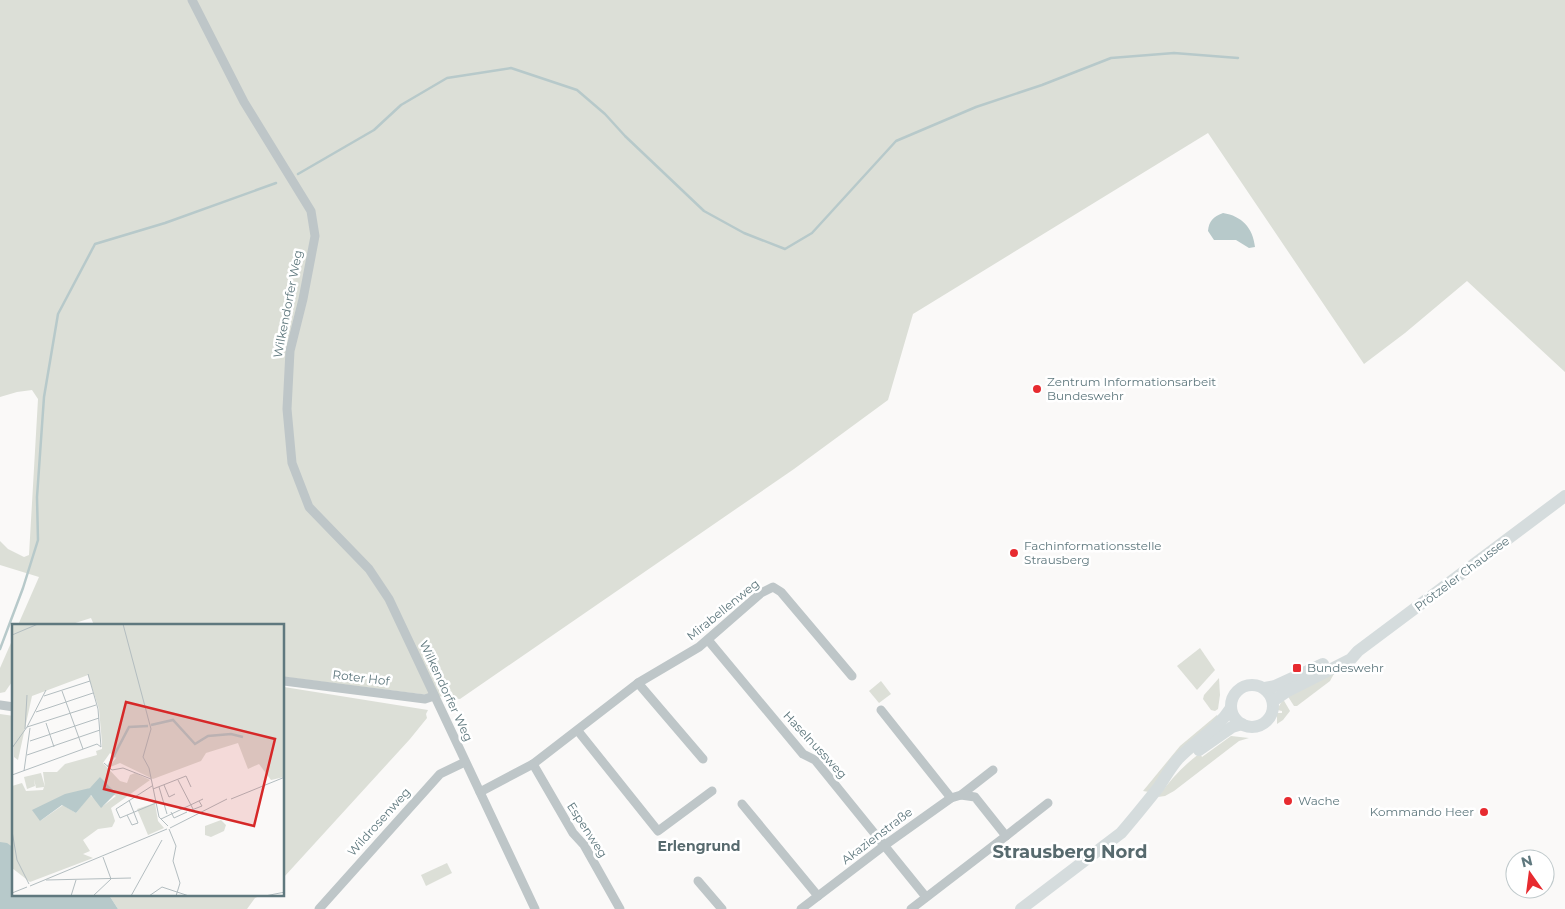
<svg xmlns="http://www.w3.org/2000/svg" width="1565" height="909" font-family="Montserrat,sans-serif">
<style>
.green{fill:#dcdfd7}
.water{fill:#b7c9ca}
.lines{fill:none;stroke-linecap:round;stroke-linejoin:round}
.stream{stroke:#b7c9ca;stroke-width:2.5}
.minor{stroke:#bec6c8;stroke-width:9}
.secondary{stroke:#d5dcdd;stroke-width:12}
.poi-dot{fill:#e72b30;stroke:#fff;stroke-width:2}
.labels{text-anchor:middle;stroke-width:5;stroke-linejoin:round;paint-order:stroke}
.street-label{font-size:12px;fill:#5f787e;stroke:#fff}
.poi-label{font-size:12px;fill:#5f787e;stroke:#fff;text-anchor:start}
.neighbourhood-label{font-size:14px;font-weight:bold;fill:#576a6e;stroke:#fff}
.district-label{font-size:18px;font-weight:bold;fill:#576a6e;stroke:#fff}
.inset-river{fill:none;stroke:#b7c9ca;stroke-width:2.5}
.inset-road{fill:none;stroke:#b3bdc0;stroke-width:1}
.view{fill:#d62828;fill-opacity:0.15;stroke:#d62828;stroke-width:2.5}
.inset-edge{fill:none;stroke:#5f787e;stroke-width:2.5}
</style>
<rect width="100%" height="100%" fill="#faf9f8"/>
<!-- green -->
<g class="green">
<path d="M0,0h1565v372l-98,-91 -62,52 -41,31 -156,-231 -295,181 -25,86 -94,69 -334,230 -176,-22v-52h-190l-3,-7 -22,7h-51l21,-48 -39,-12v-24l8,8 16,8 5,-2 9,-156 -6,-9 -15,2 -17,5z"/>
<path d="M14,636v43l-9,13 -5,1v-25z"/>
<path d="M1200,648l15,22 -18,20 -20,-24z"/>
<path d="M1336,670l-6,11 -33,25h-3l-7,-11z"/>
<path d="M1219,678l1,17 -2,14 -3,2 -4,-1 -8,-11 1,-4z"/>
<path d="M881,681l10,13 -12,9 -10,-12z"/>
<path d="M284,687l144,23 -2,4 1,4 -17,21 -126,138z"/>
<path d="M1283,699l7,12 -7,9 -6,4v-11h5v-2l-5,-1z"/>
<path d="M0,714l14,2v149l-14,-4z"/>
<path d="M1217,715l2,4 -70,73 -6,-1 37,-45z"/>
<path d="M1231,736l18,2 -10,3 -65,50 -9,5 -7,1c12,-17 25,-31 42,-44l2,4z"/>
<path d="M447,863l5,10 -26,13 -5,-11z"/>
<path d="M109,895h153l-7,3 -8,11h-129z"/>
</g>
<!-- water -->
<g class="water">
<path d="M1223,213c19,3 30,15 32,34l-6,1 -13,-8h-22l-6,-9c1,-10 5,-14 15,-18z"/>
<path d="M0,842l7,1 7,5v47h95l9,14h-118z"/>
</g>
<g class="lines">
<!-- stream -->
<g class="stream">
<path d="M298,174l76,-44 27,-25 46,-27 64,-10 66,22 28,24 20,22 79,75 40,22 41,16 27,-16 84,-92 80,-34 66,-22 69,-27 63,-5 64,5"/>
<path d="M0,649l23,-61 15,-48 -1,-43 7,-100 14,-83 37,-70 70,-21 111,-40"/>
</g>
<!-- minor -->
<g class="minor">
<path d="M192,0l52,102 67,109 4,25 -12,63 -13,52 -3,58 5,54 17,44 60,62 20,30 146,310"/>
<path d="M708,640l95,114 12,6 111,137"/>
<path d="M284,681l141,18 9,-3"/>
<path d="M638,683l65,76"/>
<path d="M0,705l14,2"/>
<path d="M881,710l70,88"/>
<path d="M578,731l80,100 54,-40"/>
<path d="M533,764l40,69 11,12 36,64"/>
<path d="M480,792l53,-28 105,-81 61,-36 62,-54 12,-6 8,5 71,84"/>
<path d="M742,804l76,92"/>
<path d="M1006,836l42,-33"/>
<path d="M698,881l24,28"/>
<path d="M319,909l121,-135 25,-12"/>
<path d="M801,909l84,-64 66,-47 10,-3 32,-25"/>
<path d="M911,909l95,-73 -31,-39 -14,-2"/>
</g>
<!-- secondary -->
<g class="secondary">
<circle cx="1252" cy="706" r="21"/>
<path d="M1265,688l10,-2 48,-22"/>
<path d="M1273,701l13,-9 65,-33 7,-8 207,-155"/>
<path d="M1199,750l33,-23 10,-3"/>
<path d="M1021,909l100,-76c13,-15 25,-30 37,-45 7,-10 12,-20 20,-29 17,-18 40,-30 53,-51"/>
</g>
</g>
<!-- markers -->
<g class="poi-dot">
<circle cx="1037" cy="389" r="5"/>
<circle cx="1014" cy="553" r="5"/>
<rect x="1292" y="663" width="10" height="10" rx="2.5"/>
<circle cx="1288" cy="801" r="5"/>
<circle cx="1484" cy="812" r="5"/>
</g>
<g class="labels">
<!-- street labels -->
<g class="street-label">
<text transform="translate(288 304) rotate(-79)" y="4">Wilkendorfer Weg</text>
<text transform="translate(1462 574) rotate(-37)" y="4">Prötzeler Chaussee</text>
<text transform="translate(723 610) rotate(-39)" y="4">Mirabellenweg</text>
<text transform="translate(361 678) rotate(7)" y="4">Roter Hof</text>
<text transform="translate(446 691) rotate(65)" y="4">Wilkendorfer Weg</text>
<text transform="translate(815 745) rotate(47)" y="4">Haselnussweg</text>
<text transform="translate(379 822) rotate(-48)" y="4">Wildrosenweg</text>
<text transform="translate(587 830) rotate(57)" y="4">Espenweg</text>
<text transform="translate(877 836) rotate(-37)" y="4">Akazienstraße</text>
</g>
<!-- poi labels -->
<g class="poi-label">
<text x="1047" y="386">Zentrum Informationsarbeit<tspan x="1047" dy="14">Bundeswehr</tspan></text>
<text x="1024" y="550">Fachinformationsstelle<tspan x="1024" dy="14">Strausberg</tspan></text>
<text x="1307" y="672">Bundeswehr</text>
<text x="1298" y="805">Wache</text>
<text x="1474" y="816" text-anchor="end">Kommando Heer</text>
</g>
<!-- neighbourhood labels -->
<g class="neighbourhood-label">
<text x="699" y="851">Erlengrund</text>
</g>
<!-- district labels -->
<g class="district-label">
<text x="1070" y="858">Strausberg Nord</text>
</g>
</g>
<!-- overview -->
<g transform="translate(12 624)">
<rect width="272" height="272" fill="#faf9f8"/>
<path d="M0,0h272v153l-13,3 -12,-16 -11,5 -10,-26 -32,10 -5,8 -48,18 -33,-16 -12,5 8,-10 -6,-5 -7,10 17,18 7,2 3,-8 5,-2 15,7 -39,28 4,13 -3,6 -14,2 -15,11 7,11 -7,3 10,4 -63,24 -18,-14v-82l10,-3 4,8 17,-1 1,-3 -8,1 -2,-9 1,7 -8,3 -3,-12 17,-4 4,14 -2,-15h14l8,-8 32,-9 -1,-4 6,-2v-6l-3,-34 -11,-34 -56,21 -14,64 -4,-3zM84,162l20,10 -13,10 -13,-11 -14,18 -13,-8 -23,16 9,-18zM143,179l3,18 6,7 -16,7 -11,-26zM209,196l5,5 -2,6 -13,6 -6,-2v-9z" fill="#dcdfd7" fill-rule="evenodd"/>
<path d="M88,153l16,16 -15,15 -10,-13 -15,18 -14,-8 -22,16 -8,-11 33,-16 25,-6z" fill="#b7c9ca"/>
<path class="inset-river" d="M139,101l22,-5 22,24 13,-8 23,-2 12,3M96,143l21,-40 19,-1"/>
<path class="inset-road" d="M111,0l28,105 -8,28 6,11 10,49 9,9M0,11l26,-11M50,67l21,58M32,72l46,-15M24,88l57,-19M34,99l8,24M15,103l19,-37M13,105l2,-34M18,117l69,-23M0,124l15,-21 69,-22M15,131l73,-25M92,139l8,7 11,-2 28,11M12,147l6,-43M0,151l85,-31 4,3 -3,-38 -10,-35M166,156l15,29M152,161l5,12 6,-3M140,162l-36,23 4,9 36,-15M147,163l8,27M141,165l33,-13 5,11M219,175l54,-22M177,187l13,-5 -3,-5M159,188l3,6 13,-6M115,191l5,10 6,-2 -9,-23M149,195l42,-20M158,204l57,-29M157,205l7,17 -3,15 7,22 -4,13M0,207l5,29 12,24M91,233l8,22M34,256l85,-2M18,262l137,-57M0,269l15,-6M59,272l5,-16M81,272l18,-17M119,272l31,-56M137,272l13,-9 27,9M253,272l20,-4"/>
<path class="view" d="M114,78l149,37 -21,87 -150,-37z"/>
<rect width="272" height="272" class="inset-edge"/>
</g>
<!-- north arrow -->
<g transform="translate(1530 874) rotate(346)"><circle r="24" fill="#ffffff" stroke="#bfc9cb"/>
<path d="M0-4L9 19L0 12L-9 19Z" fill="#e72b30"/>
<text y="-8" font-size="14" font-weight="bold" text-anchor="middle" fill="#5f787e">N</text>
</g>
</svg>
